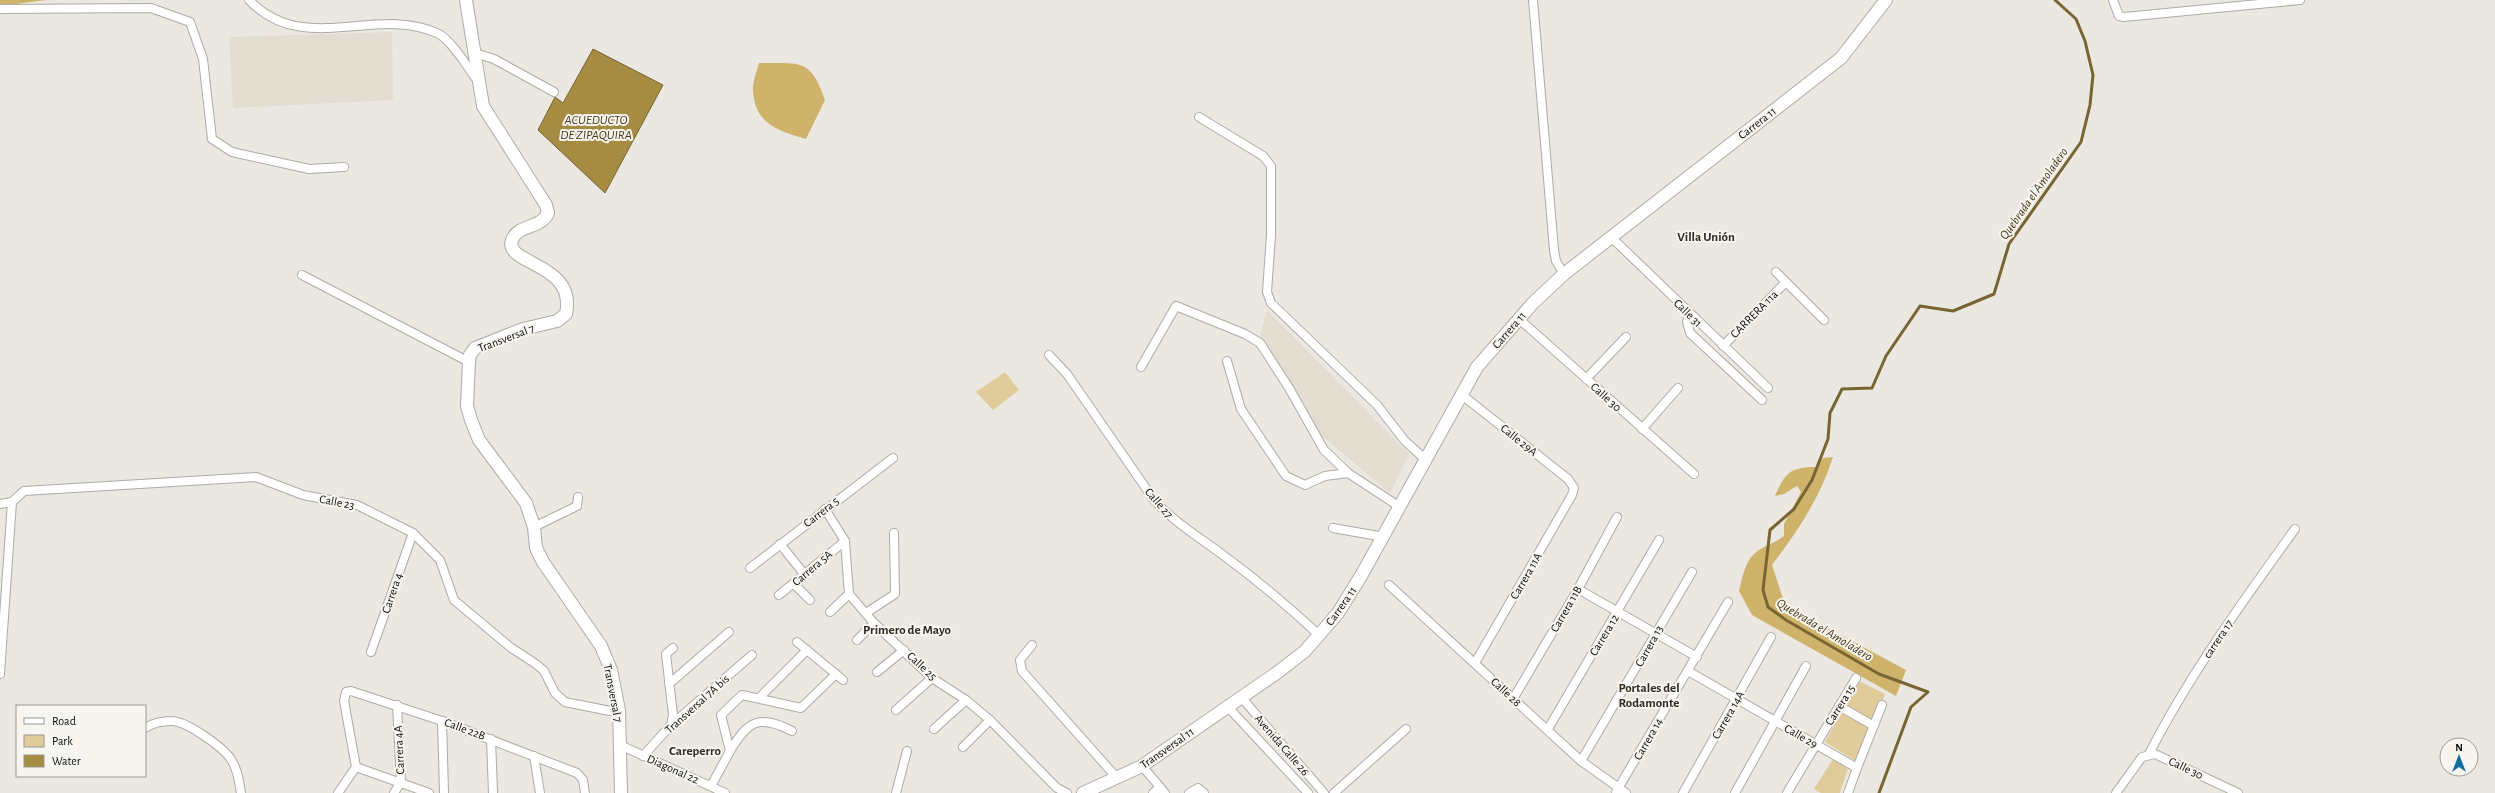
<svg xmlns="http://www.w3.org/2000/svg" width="2495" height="793" font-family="'Alegreya Sans',sans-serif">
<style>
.built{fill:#e2ddd0}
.green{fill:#e0cc9b}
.forest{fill:#cfb36a}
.water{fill:#a68b42;stroke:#786532}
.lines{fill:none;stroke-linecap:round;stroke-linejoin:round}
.stream{stroke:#786532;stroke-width:3}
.street-casing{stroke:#aeaba6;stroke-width:10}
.secondary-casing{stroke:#aeaba6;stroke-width:14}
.street{stroke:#fff;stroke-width:8}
.secondary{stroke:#fff;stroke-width:12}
.labels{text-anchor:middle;stroke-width:4;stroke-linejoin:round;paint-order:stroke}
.street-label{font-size:12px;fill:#0d0d0b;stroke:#f7f5ef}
.water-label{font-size:13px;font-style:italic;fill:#433717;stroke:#f7f5ef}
.neighbourhood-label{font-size:13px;font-weight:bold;fill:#2e2c27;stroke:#f7f5ef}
</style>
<rect width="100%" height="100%" fill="#eae8e1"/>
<!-- built -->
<g class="built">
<path d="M392,32l1,68 -160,8 -4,-71z"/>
<path d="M1267,310l142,144 -19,39 -70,-59 -60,-98z"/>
</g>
<!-- green -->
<g class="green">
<path d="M1005,372l14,18 -26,20 -17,-18z"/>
<path d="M1859,681l26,13 -11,29 -31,-16z"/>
<path d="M1841,712l30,15 -14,35 -32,-20z"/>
<path d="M1833,759l15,9 -8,25h-19l-7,-4z"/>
</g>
<!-- forest -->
<g class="forest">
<path d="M0,0h46l-46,6z"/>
<path d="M759,63c41,1 51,-6 66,37l-19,39c-28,-8 -51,-15 -53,-48 -1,-8 4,-20 6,-28z"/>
<path d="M1833,457c-13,41 -36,75 -61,108l13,40 121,65 -10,26 -144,-81 -13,-24c4,-15 6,-32 20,-41 8,-5 17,-8 25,-14v-12l17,-32 -4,-6 -13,8 -9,2c10,-23 15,-29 41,-29l7,-9z"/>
</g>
<!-- water -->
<path class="water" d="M593,49l70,36 -58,108 -67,-63 17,-33 8,6z"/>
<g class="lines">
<!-- stream -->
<path class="stream" d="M1879,793l32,-86 17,-15 -49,-18 -93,-54 -18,-13 -5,-17 7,-60 24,-21 18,-29 16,-41 2,-26 12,-24 30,-1 14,-32 34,-50 33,5 41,-17 15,-50 72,-102 9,-37 3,-30 -8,-34 -9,-22 -21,-19"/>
<!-- street casing -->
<g class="street-casing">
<g id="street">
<path d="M249,0c55,57 125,5 188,33 14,6 32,36 41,49"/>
<path d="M1533,0l21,250 2,11 8,13"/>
<path d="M2113,0l6,16 5,1 176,-17"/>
<path d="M0,9l151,-1 39,14 13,37 9,80 20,13 77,17 35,-2"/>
<path d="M475,53l19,6 60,33"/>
<path d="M1199,117l64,39 8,10v69l-4,57 4,11 106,102 28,36 21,19"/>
<path d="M1611,237l157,151"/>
<path d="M1776,272l48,48"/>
<path d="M302,275l167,87"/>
<path d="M1689,314l-2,8 3,11 72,67"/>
<path d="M1519,319l175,155"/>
<path d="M1723,346l62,-63"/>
<path d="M1049,355l18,19 87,126c20,22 45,37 69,55 34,25 66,52 96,80"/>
<path d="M1227,361l14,48 45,67 19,9 20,-9 23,-3 52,34"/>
<path d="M1141,367l35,-61 69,28 15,9 29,45 35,62 24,23"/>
<path d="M1586,379l40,-42"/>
<path d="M1462,395l106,84 6,9 -2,7 -97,168"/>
<path d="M1642,429l36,-41"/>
<path d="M0,504l12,-2 12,-11 232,-14 47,18 54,10 56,28 27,27 14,40 56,47 26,17 8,7 11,22 10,9 45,9 9,-1"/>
<path d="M825,509l20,32 4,53 25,29 58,55 34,22 24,20 67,68 10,5"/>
<path d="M534,527l43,-21 1,-9"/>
<path d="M1333,528l51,9"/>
<path d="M780,544l25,31"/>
<path d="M750,568l143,-110"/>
<path d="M794,584l16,16"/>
<path d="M1389,585l192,176 45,32"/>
<path d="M1578,589l119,68"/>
<path d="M779,595l66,-54"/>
<path d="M830,612l19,-18"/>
<path d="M866,613l29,-19 -1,-61"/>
<path d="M857,640l17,-17"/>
<path d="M797,642l46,38"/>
<path d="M1032,645l-12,15 2,11 95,107"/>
<path d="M371,652l42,-119"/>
<path d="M1688,671l169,97 25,-63"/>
<path d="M877,672l27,-22"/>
<path d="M0,674l12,-172"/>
<path d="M669,684l60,-52"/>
<path d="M760,697l47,-47"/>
<path d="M1241,697l83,96"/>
<path d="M1513,699l65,-110 39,-72"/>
<path d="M1227,706l81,87"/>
<path d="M1839,706l35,20"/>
<path d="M896,710l36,-32"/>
<path d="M442,721l2,72"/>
<path d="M671,725l2,-10 -7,-61 7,-6"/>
<path d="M145,728c8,-5 17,-7 26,-7 14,-1 54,27 61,40 6,10 7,20 9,32"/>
<path d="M934,729l32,-29"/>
<path d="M1548,729l111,-189"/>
<path d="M491,739l2,54"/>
<path d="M620,745l105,48"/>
<path d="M963,747l27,-27"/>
<path d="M730,751c18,-30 28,-37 62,-20"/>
<path d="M2149,754c41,-80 94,-153 146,-225"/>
<path d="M534,756l6,37"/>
<path d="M643,756l28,-31 81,-70"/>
<path d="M1581,761l111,-189"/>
<path d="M1142,766l23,27"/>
<path d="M356,767l73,26"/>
<path d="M711,786l19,-35 -9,-36 21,-20 59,13 35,-34"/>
<path d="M1616,792l112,-190"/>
<path d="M338,793l18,-26 -12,-66 2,-9 5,-1 91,30 135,52 6,7 2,13"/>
<path d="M394,793l7,-11 -4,-77"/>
<path d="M896,793l11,-42"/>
<path d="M1153,793l7,-6"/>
<path d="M1189,793l9,-5 6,5"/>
<path d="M1334,793l72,-64"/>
<path d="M1683,793l88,-156"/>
<path d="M1735,793l71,-127"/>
<path d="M1787,793l69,-115"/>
<path d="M1848,793l9,-25"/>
<path d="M2116,793l26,-36 13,-3 83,39"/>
</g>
</g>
<!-- secondary casing -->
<g class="secondary-casing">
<g id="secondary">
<path d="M466,0l17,106 63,99 2,8c-7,16 -30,11 -36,27 -9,25 65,22 54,74l-9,7 -34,8 -48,19 -5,7 -1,7 -2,44 4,14 8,20 47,63 8,24 2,21 7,14 58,84 10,24 8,40 2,83"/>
<path d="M1083,793l59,-27 136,-94 27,-21 14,-16 19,-22 23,-37 116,-209 56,-64 31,-29 277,-216 45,-58"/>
</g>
</g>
<!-- street -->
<use href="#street" class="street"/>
<!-- secondary -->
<use href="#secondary" class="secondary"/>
</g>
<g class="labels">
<!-- street labels -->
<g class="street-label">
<text transform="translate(1757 123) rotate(-38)" y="4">Carrera 11</text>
<text transform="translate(1688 313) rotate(44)" y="4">Calle 31</text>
<text transform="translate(1754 314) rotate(-45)" y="4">CARRERA 11a</text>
<text transform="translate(1509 330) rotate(-49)" y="4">Carrera 11</text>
<text transform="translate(506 338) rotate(-21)" y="4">Transversal 7</text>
<text transform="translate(1606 397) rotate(42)" y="4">Calle 30</text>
<text transform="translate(1519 440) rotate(39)" y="4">Calle 29A</text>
<text transform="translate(337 502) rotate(11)" y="4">Calle 23</text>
<text transform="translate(1159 503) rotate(49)" y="4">Calle 27</text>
<text transform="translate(821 512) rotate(-38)" y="4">Carrera 5</text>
<text transform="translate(812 568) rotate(-40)" y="4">Carrera 5A</text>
<text transform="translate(1526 576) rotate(-60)" y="4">Carrera 11A</text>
<text transform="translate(392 593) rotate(-71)" y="4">Carrera 4</text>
<text transform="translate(1341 606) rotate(-55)" y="4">Carrera 11</text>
<text transform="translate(1566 609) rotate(-60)" y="4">Carrera 11B</text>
<text transform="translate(1604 635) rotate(-59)" y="4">Carrera 12</text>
<text transform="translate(2218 639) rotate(-56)" y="4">carrera 17</text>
<text transform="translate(1649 646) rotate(-61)" y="4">Carrera 13</text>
<text transform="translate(922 666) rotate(43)" y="4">Calle 25</text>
<text transform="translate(1506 692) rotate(43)" y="4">Calle 28</text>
<text transform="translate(613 693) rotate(79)" y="4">Transversal 7</text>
<text transform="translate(697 704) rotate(-42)" y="4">Transversal 7A bis</text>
<text transform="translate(1840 705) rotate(-58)" y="4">Carrera 15</text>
<text transform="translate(1728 715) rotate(-60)" y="4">Carrera 14A</text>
<text transform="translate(465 729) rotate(20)" y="4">Calle 22B</text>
<text transform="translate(1801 736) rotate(30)" y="4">Calle 29</text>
<text transform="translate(1648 739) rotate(-60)" y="4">Carrera 14</text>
<text transform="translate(1282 745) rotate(49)" y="4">Avenida Calle 26</text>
<text transform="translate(1167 748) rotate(-35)" y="4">Transversal 11</text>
<text transform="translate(399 750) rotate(-93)" y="4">Carrera 4A</text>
<text transform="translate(2186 768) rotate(25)" y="4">Calle 30</text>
<text transform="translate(673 769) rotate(24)" y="4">Diagonal 22</text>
</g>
<!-- water labels -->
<g class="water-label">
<text x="596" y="124">ACUEDUCTO<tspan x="596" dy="15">DE ZIPAQUIRA</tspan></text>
<text transform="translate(2033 193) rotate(-55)" y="5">Quebrada el Amoladero</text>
<text transform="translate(1825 629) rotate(31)" y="5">Quebrada el Amoladero</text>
</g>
<!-- neighbourhood labels -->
<g class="neighbourhood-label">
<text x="1706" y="241">Villa Unión</text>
<text x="907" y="634">Primero de Mayo</text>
<text x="1649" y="692">Portales del<tspan x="1649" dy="15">Rodamonte</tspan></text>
<text x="695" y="755">Careperro</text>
</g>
</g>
<!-- legend -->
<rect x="16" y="705" width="130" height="72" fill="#f7f5ef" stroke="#999894"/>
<rect x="24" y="718" width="20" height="6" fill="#ffffff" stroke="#999894"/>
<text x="52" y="725" font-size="12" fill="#0d0d0b">Road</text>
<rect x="24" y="735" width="20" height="12" fill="#e0cc9b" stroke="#999894"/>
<text x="52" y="745" font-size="12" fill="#0d0d0b">Park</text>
<rect x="24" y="755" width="20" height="12" fill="#a68b42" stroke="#999894"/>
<text x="52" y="765" font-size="12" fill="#0d0d0b">Water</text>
<!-- north arrow -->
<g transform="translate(2459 757)"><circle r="19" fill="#f7f5ef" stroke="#999894"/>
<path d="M0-3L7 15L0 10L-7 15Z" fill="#136c9c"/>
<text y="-6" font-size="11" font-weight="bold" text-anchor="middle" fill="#0d0d0b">N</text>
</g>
</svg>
